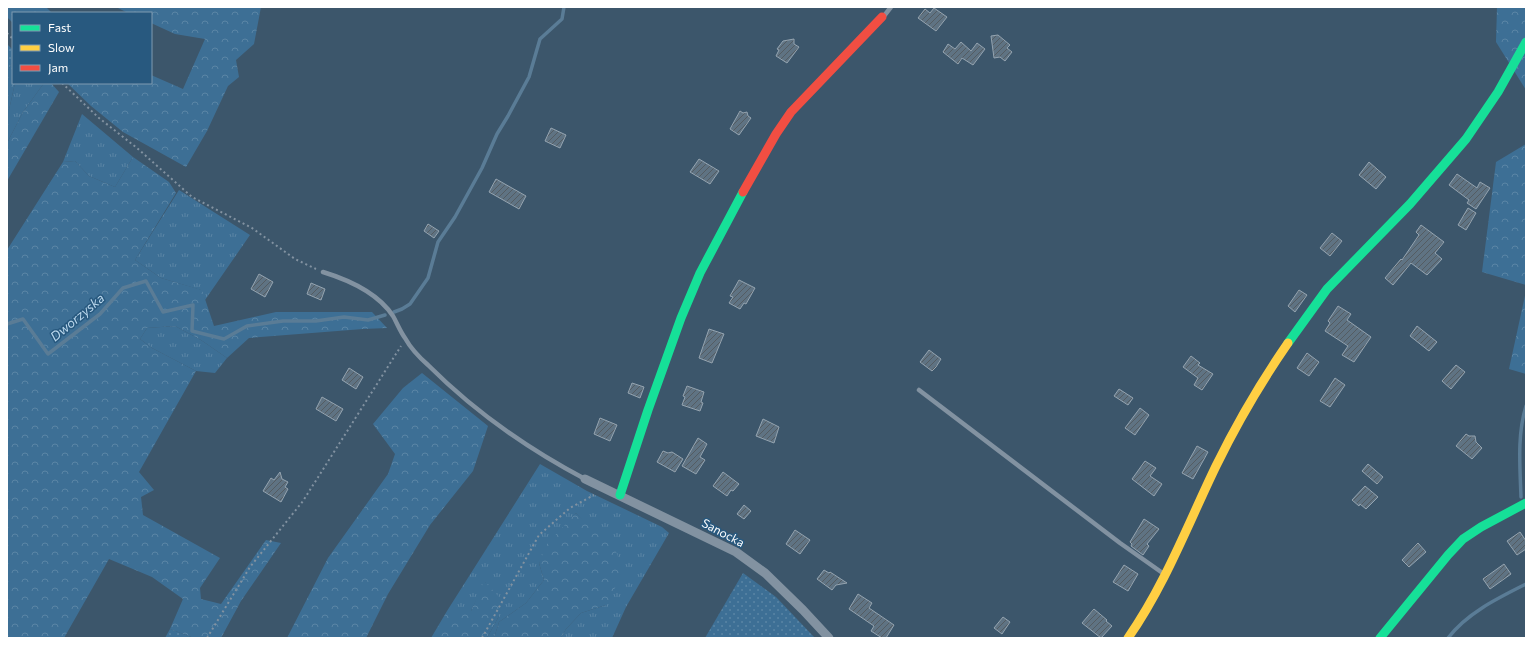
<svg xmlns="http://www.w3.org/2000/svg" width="1533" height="645" font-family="Commissioner,sans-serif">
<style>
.grass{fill:url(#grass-tufts)}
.forest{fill:url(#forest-crowns)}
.park{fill:url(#park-dots)}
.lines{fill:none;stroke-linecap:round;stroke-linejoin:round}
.stream{stroke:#5a7c96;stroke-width:3.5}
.building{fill:url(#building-hatch);stroke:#95a4b0}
.path{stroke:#8292a1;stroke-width:2;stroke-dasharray:2 3;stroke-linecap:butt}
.lane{stroke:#8292a1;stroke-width:4.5}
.street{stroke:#8292a1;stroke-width:9}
.fast{stroke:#16e098;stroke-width:9}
.slow{stroke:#ffcf43;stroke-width:9}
.jam{stroke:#f24e42;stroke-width:9}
.labels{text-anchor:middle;stroke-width:3;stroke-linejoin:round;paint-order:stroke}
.street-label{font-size:12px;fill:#fff;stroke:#28597f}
.water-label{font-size:13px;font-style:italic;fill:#bbd8ed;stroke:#28597f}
</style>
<defs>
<pattern id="grass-tufts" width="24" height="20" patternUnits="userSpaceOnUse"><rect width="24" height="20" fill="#3d6f95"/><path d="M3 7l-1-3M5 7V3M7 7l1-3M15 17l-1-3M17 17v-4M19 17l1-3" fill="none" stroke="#5a85a5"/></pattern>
<pattern id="forest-crowns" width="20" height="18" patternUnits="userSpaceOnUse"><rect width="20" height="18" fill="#3d6f95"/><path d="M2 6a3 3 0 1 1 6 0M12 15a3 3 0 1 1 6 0" fill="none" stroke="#5a85a5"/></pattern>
<pattern id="park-dots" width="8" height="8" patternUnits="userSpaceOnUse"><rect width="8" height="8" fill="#3d6f95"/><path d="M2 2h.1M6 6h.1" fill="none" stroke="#5a85a5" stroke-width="1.8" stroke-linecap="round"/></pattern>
<pattern id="building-hatch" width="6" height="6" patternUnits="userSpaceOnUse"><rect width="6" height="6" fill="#5f7383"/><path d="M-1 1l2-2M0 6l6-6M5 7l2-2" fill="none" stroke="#545c62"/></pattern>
</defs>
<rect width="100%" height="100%" fill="#3c566b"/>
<!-- grass -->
<g class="grass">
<path d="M15,83h29l-21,29 -16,31v-34l2,1z"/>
<path d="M82,114l51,43 -18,30 -26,-11 -14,-15 -12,1z"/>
<path d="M179,190l71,45 -45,65 -4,-10 -40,-12 -26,-18z"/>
<path d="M175,326l26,14 26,18 -12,15 -19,-2 -44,-23 -12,-9 7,-11z"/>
<path d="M540,464l47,27 75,36 7,6 -43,74 -14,31h-51l5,-9 15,-16 25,-8 -12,-74 -18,-18 -37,50 5,17 -18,23 -27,19 -5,16h-7l12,-22 -14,-34 -14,29h-24z"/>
</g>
<!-- forest -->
<g class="forest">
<path d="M7,7h39l6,6h-39v10l-6,-6z"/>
<path d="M116,7h145l-7,37 -18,16 3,17 -11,9 -21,45 -21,36 -63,-35 -32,-26 -24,-23h84v-8l32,14 22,-50 -30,-5 -24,-11v-10h-23z"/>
<path d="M1497,7h29v83l-30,-48z"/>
<path d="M13,61v22h2l-6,27 -2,-1v-37z"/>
<path d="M44,83h7l8,9 -52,89v-38l16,-31z"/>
<path d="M1526,144v141l-44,-13 14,-110z"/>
<path d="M133,157l36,25 7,11 -41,67 26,18 41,12 12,36 62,-14h96l15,16 -24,1 -114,9 -22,20 -26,-18 -26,-14 -28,2 -7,11 12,9 44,23 -57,101 15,18 -13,7 2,18 77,43 -20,30 1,11 20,5 45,-64 15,3 -40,58 -20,37h-27l-24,-9 13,-30 -31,-22 -43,-18 -45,79h-57v-388l56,-88 12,-1 14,15 26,11z"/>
<path d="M1526,291v83l-17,-5z"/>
<path d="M422,373l66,53 -15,45 -43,54 -42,69 -22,44h-79l41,-80 60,-84 7,-20 -22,-30 30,-36z"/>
<path d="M576,513l38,34 10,24 -18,34 -25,8 -15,16 -5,9h-67l5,-16 27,-19 18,-23 -5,-17 8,-19z"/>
<path d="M484,581l15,16v19l-12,22h-56l16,-27h24z"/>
</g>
<!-- park -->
<g class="park">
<path d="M7,44l6,6v11l-6,11z"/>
<path d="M743,573l33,24 39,41h-110z"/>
<path d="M170,629l24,9h-29z"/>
</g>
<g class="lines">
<!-- stream -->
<g class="stream">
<path d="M394,312l8,-3 8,-5 18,-26 10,-36 17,-25 27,-49 15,-34 11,-18 21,-39 11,-38 22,-20 2,-12"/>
<path d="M7,324l16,-5 25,35 52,-40 23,-26 23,-7 17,31 30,-7 -1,26 32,8 23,-13 36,-5h33l28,-4 24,3 17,-5"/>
<path d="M1521,497c-1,-30 -4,-62 5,-91"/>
<path d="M1448,638c19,-25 50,-40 78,-54"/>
</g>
</g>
<!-- building -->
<g class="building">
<path d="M934,8l13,9 -11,14 -18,-13 7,-9 5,4z"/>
<path d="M998,35l12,10 -3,3 5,4 -7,9 -5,-4 -6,1 -3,-22z"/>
<path d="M794,39v5l5,3 -12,16 -11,-7 3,-6 -2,-1 6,-8z"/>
<path d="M961,42l10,9 6,-8 8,6 -12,16 -11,-7 -4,6 -15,-12 5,-8 7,5z"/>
<path d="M740,111l3,2 4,-1 1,4 3,2 -12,17 -9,-6z"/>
<path d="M551,128l15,7 -6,13 -15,-7z"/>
<path d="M699,159l20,12 -9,13 -20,-12z"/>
<path d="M1369,162l17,15 -10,12 -17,-14z"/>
<path d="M1457,174l20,14 3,-6 10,6 -14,21 -9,-6 2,-3 -20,-15z"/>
<path d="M496,179l30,17 -7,13 -30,-17z"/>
<path d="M1468,208l8,5 -10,17 -8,-5z"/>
<path d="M428,224l11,7 -5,7 -10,-7z"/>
<path d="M1421,225l23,17 -9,11 7,6 -15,16 -16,-12 -18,22 -8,-7 16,-19 1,1 17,-25 -3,-3z"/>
<path d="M1332,233l10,8 -12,15 -10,-8z"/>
<path d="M259,274l14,8 -8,15 -14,-8z"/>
<path d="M739,280l16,8 -9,16 -2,-1 -4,6 -11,-6 4,-6 -3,-1z"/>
<path d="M311,283l14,6 -4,11 -14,-6z"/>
<path d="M1299,290l8,5 -12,17 -7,-6z"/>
<path d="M1338,306l13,8 -4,6 24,17 -17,25 -12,-7 6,-9 -23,-15 5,-8 -2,-2z"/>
<path d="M1417,326l20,16 -8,9 -19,-15z"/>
<path d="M709,329l15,5 -12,29 -13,-5z"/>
<path d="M929,350l12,9 -5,8 -4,4 -12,-9z"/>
<path d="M1307,353l12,9 -10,14 -12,-8z"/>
<path d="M1191,356l9,7 -2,2 15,9 -11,16 -8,-5 4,-7 -15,-11z"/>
<path d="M1456,365l9,7 -14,17 -9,-8z"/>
<path d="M349,368l14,9 -7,12 -14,-9z"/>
<path d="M1335,378l10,7 -15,22 -10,-6z"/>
<path d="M632,383l12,4 -4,11 -12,-5z"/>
<path d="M687,386l17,6 -3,10 2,1 -3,8 -18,-6 3,-8 -2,-1z"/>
<path d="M1119,389l14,9 -5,7 -14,-9z"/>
<path d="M322,397l21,12 -7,12 -20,-12z"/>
<path d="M1140,408l9,7 -14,20 -10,-7z"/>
<path d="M600,418l17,7 -7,16 -16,-7z"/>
<path d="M763,419l16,8 -5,16 -18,-7z"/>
<path d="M1466,434l3,2h6l1,6 6,6 -10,11 -16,-13z"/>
<path d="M698,438l9,6 -7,13 5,3 -9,14 -14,-8z"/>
<path d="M1197,446l11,6 -15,27 -11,-6z"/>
<path d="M663,451l5,2 4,-1 11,7 -8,13 -18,-10z"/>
<path d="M1145,461l11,7 -6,8 12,8 -8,12 -22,-17z"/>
<path d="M1368,464l15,13 -6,7 -15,-13z"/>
<path d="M280,472l2,7 6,3 -3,5 3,2 -7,13 -18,-11 8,-13 3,2z"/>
<path d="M723,472l16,12 -6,7 -2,-1 -4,6 -14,-10z"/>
<path d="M1365,486l13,11 -12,12 -6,-5 -1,2 -7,-6z"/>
<path d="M744,505l7,6 -7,8 -7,-5z"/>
<path d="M1144,519l15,10 -12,15 2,2 -6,9 -12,-9 1,-2 -2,-2z"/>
<path d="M795,530l15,10 -10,14 -14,-10z"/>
<path d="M1520,532l6,9v8l-9,6 -10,-14z"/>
<path d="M1418,543l8,9 -17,15 -7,-7z"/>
<path d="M1504,564l7,10 -21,15 -7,-10z"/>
<path d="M1124,565l14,9 -10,17 -15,-9z"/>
<path d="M824,570l5,3 1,-1 17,11 -11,2 -4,5 -15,-11z"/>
<path d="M858,594l14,9 -3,5 25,17 -8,13h-4l-11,-7 3,-5 -25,-17z"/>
<path d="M1094,609l13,11 -1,1 6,5 -11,12 -19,-15z"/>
<path d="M1003,617l7,5 -8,12 -8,-6z"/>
</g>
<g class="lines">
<!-- path -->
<g class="path">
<path d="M7,33l6,6"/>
<path d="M62,83l37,35 38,30 55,49 60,31 43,31 21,10"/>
<path d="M207,638l43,-71 53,-66 98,-155"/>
<path d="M482,638l57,-103 31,-27 24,-13"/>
</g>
<!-- lane -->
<g class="lane">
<path d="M884,16l7,-9"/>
<path d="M323,272c26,8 55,21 70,44 4,7 7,15 12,22 5,9 15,20 23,27 46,46 100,84 157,114"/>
<path d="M919,390l201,153 44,31"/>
</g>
<!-- street -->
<path class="street" d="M585,479l151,73 29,21 38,37 26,28"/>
<!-- fast -->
<g class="fast">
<path d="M1288,343l39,-54 83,-85 56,-65 32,-47 28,-50"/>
<path d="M620,495l28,-85 33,-92 19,-45 43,-81"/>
<path d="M1380,638l68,-83 15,-16 18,-12 45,-24"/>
</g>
<!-- slow -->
<path class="slow" d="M1128,638c37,-53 60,-114 88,-172 21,-43 45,-84 72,-123"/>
<!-- jam -->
<path class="jam" d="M743,192l33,-58 15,-22 91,-95"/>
</g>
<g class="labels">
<!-- street labels -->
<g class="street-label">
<text transform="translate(723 533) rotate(28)" y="4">Sanocka</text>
</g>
<!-- water labels -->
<g class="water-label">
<text transform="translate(77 317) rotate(-40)" y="5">Dworzyska</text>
</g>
</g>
<!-- border -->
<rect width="1533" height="645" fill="none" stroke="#ffffff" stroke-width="16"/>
<!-- legend -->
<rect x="12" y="12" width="140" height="72" fill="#28597f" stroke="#7e9bb2"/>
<rect x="20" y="25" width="20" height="6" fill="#16e098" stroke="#7e9bb2"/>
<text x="48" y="32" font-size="12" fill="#ffffff">Fast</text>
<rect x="20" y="45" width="20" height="6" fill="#ffcf43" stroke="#7e9bb2"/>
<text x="48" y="52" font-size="12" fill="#ffffff">Slow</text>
<rect x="20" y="65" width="20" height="6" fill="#f24e42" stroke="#7e9bb2"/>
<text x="48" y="72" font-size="12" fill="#ffffff">Jam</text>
</svg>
